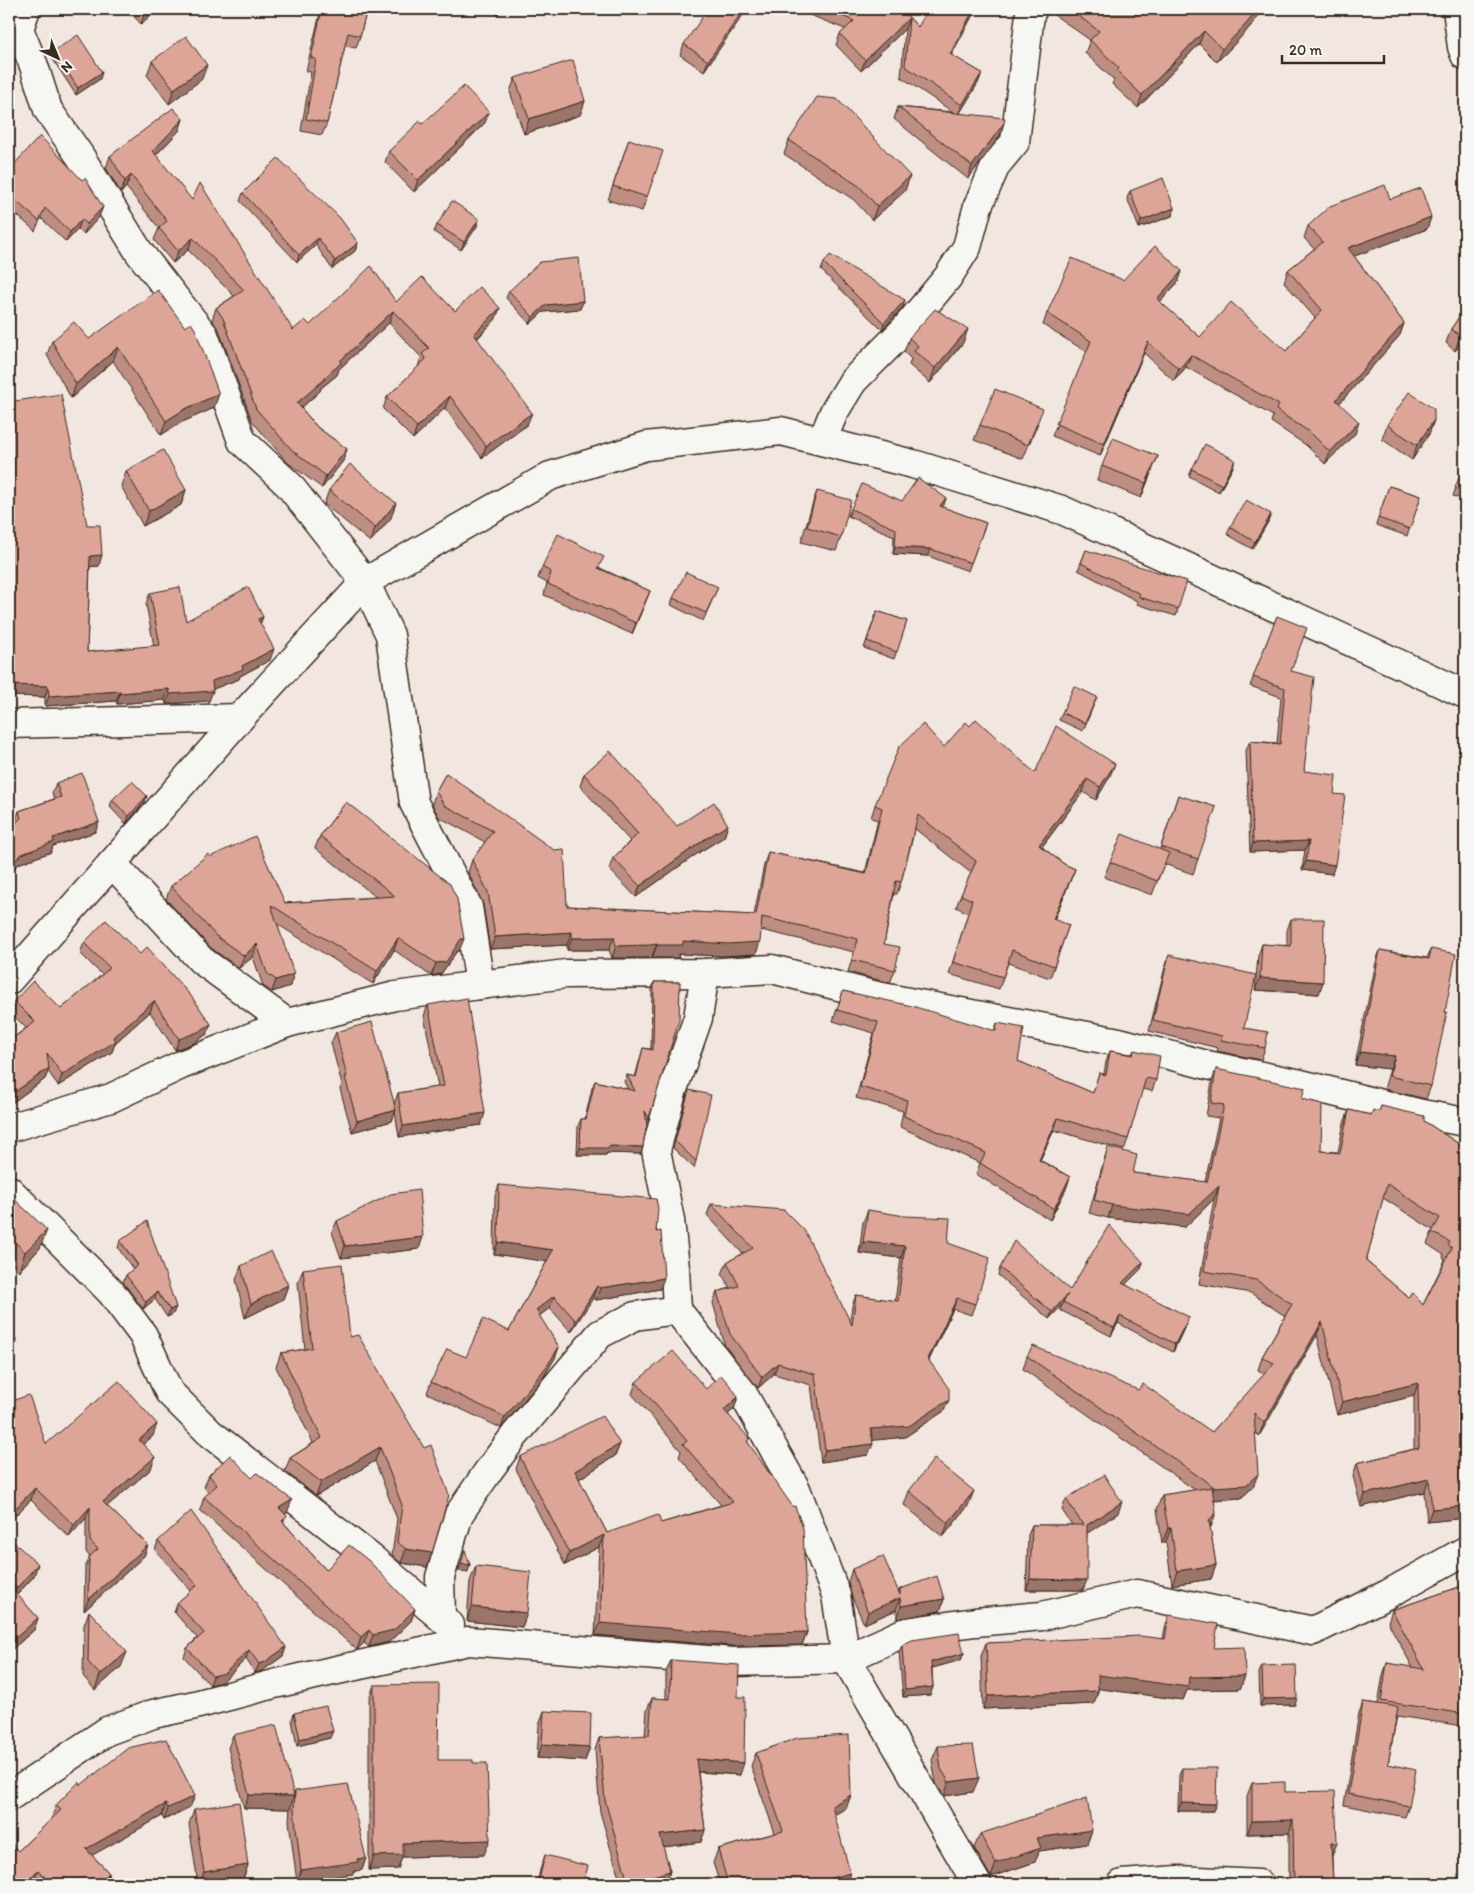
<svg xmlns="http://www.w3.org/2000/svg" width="1474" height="1893" font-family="Itim,sans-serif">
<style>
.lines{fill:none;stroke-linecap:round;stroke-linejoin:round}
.minor-casing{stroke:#3b2a1e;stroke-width:31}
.minor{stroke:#f6f6f2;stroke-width:28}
.wall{fill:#be8e83;stroke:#3b2a1e;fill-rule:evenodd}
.shaded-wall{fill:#9b746a;stroke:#3b2a1e}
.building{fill:#dda598;stroke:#3b2a1e;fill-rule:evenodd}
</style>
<rect width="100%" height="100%" fill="#f1e6e0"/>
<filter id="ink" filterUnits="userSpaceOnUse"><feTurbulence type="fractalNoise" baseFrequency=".02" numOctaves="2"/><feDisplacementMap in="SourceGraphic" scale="10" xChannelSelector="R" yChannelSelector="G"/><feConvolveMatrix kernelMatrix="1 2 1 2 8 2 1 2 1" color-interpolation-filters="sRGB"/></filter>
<g filter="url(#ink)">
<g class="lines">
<!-- minor casing -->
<g class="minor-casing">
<g id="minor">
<path d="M26,9l-7,20 15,37 14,44 32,46 59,96 65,83 38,106 47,44 76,97 25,53 24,168 54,104 12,78"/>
<path d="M1457,9l5,38 3,8"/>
<path d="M822,441l12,-29 19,-31 52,-52 43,-52 19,-30 11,-41 18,-41 19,-23 15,-128 3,-5"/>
<path d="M9,724l231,-6"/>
<path d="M112,863l89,97 86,63"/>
<path d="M9,980l231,-262 125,-136 185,-106 96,-30 135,-15 132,33 149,46 403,184"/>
<path d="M9,1128l102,-30 70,-33 106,-42 108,-27 171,-22 139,-1 67,-4 105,27 242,46 88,23 94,19 121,30 43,8"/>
<path d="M9,1190l102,102 32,43 26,57 41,41 161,125 79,67"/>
<path d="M677,1310l-2,-42 -5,-48 -14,-70 16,-58 26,-74 7,-45"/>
<path d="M441,1617l-1,-40 19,-63 30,-44 26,-35 85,-101 35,-18 42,-6 65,82 54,97 40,106 10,64 131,225"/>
<path d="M9,1797l98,-66 46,-17 42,-9 79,-21 194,-43 265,21 113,-3 59,-27 70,-10 67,-6 95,-22 176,37 75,-37 77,-43"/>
<path d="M1122,1884l56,-4 81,4"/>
</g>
</g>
<!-- minor -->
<use href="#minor" class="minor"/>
</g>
<!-- wall -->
<g class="wall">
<path d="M127,9h30l-16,15z"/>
<path d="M321,9h46l-7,27 -4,12 -11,-2 -18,77 -5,12 -21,-4 10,-59 -5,-1z"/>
<path d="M491,9h12l-6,6z"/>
<path d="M747,9l-43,62 -24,-16 4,-11z"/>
<path d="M795,9h106l17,18 58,-18 -25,46 31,18 -4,10 -18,30 40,23 -32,43 -74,-60 4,-12 55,5 -52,-35 4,-48 -44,42 -25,-26 4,-11 5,-5z"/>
<path d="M1055,9h91l7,5 5,-5h107l-23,27 -25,26 -18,-18 -61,64 -26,-24 2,-4 -29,-27 5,-13 -37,-26z"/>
<path d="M54,51l46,28 -24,16 -24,-37z"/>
<path d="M152,61l50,18 -33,25 -22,-29z"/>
<path d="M515,78l70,23 -5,14 -56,19 -14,-42z"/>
<path d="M183,119l-4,12 -23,24 137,175 103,-28 59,9 45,-3 -5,12 -18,19 50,86 -45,33 -37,-50 -32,31 -30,-30 4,-12 31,-30 3,-10 -32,-34 -50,46 -2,6 -16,13 -1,3 -19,17 16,19 30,22 -4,12 -21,27 -35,-26 -35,-41 -33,-91 -7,-10 4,-12 18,-12 -46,-46 -15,13 -19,-23 5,-12 -33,-41 -5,6 -15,-25 4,-12z"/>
<path d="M485,123l-71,69 -29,-30 4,-11 33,-27z"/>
<path d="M629,139l18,58 -5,14 -34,-11z"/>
<path d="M789,140l116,51 -33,29 -18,-20 -70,-46z"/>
<path d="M9,170l90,47 -15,17 -6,-5 -12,13 -25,-24 -6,13 -26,-23z"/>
<path d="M1130,191l44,17 -2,8 -33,12 -12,-30z"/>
<path d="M243,193l115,50 -3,8 -23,18 -16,-24 -19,17 -57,-61z"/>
<path d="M1390,199l41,18 -4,12 -73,27 50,67 -4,12 -61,69 16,30 -30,30 -19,-19 -35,-23 2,-6 -87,-49 -12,14 -30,-28 -44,103 -48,-20 35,-84 -44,-27 4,-12 76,-33 59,-9 -4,11 -18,20 40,35 86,14 29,-33 -31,-36 4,-12 26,-21 -10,-11 4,-12z"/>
<path d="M479,219l-2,7 -16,24 -27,-18 3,-7z"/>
<path d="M824,263l79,44 -21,23 -61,-60z"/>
<path d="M509,291l74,10 -3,8 -37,3 -13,12 -24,-26z"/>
<path d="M1465,308v33l-10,10 -9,-8 5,-14z"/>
<path d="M185,327l29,81 -34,15 -19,12 -48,-74 -42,37 -24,-43 5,-14 37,-2z"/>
<path d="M909,338l54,5 -33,40 -21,-18 2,-6 -7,-7z"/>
<path d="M9,402l78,123 12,41h-9l-3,86 67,-6 -8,-42 4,-11 36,28 77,-4 -3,7 10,36 -30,16 -1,3 -26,10 -4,12 -43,3 -1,-4 -48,4 -1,-3 -71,5v-9l-36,-1z"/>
<path d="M1434,420l-5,14 -17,26 -30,-21 5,-14z"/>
<path d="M1038,423l-15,36 -49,-19 6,-15z"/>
<path d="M1158,456l-17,42 -44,-18 5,-14z"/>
<path d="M1465,462v38l-12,-4z"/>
<path d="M1233,467l-14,25 -30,-16 3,-7z"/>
<path d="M126,471l60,19 -5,15 -38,21 -22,-40z"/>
<path d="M1389,486l32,10 -14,40 -31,-11z"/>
<path d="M329,490l62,28 -21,24 -46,-38z"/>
<path d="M817,491l24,46 -5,14 -35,-9 11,-37z"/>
<path d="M946,498l-4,9 44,16 -18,48 -40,-15 -35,-2 1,-18 -46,-20 3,-7 51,-8z"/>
<path d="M1268,522l-16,27 -25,-15 3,-7z"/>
<path d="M1086,550l92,59 -2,7 -40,-12 1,-3 -59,-31z"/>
<path d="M542,567l58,1 50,23 -18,43 -88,-39 3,-12 -9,-5z"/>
<path d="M718,587l-15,34 -32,-16 2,-7z"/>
<path d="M877,611l30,10 -13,38 -30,-11z"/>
<path d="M1277,616l14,55 13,100 30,23 -2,80 -30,-4 3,-20 -55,2 -4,-102 4,-9 27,2 4,-46 -31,-11z"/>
<path d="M1097,697l-14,34 -24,-11 3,-7z"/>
<path d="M944,747l91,26 75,3 -14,24 -13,-8 -41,55 22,17 11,5 -21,51 15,5 -19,53 -42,-15 -9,26 -50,-15 19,-61 -12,-6 5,-12 10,-22 -56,-44 -14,53 -4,12h-3l-10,50 11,26 -5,13 -42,-11 6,-20 -93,-22 -5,24 -33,2 -44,-2 -1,4h-26v-2l-6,2h-34l-3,-8h-42v-5l-77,4 -7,-45 -15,-32 4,-12 13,-18 -46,-25 -7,-13 4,-13 10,-18 121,133 187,9 10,-50 4,-13 97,21 13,-53 -7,-2 4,-13z"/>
<path d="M584,774l93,52 51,-1 -4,12 -23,14 -65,46 -27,-28 4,-11 17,-17 -50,-55z"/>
<path d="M56,783l43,39 -4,10 -42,14 -2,6 -33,12 -9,9v-43l6,-7v-1l4,-11 35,-12 -2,-6z"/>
<path d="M1178,795l20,64 -5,15 -29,-10 -12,31 -48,-18 6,-15 50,-13z"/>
<path d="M147,796l-3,7 -18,21 -16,-17 2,-7z"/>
<path d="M346,802l113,149h-2l-16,23 -10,2 -37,-26 -21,34 -96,-60 13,62 -18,6 -9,-6 -10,-29 -14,11 -28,-20 -45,-49 5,-13 39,-29 75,46 91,-6 -61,-49 5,-12z"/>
<path d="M1291,919l28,75 -64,-4 3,-34 4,-12 25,2v-16z"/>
<path d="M84,943l123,91 -13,9 -19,7 -25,-38 -35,31 -3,9 -54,34 -10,-15 -3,8 -36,26v-64l17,-13 -16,-16 4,-11 47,8 41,-34 -22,-22z"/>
<path d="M1431,949v137l-5,13 -42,-10 6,-20 -35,-4 21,-103 4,-12 47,8z"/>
<path d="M1169,955l96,93 -4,12 -44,-9 1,-3 -69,-17 16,-64z"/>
<path d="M654,982h26l-31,136 -5,21 -1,8 -2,7 -34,-1 -1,2h-29l1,-29 3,-7h4l7,-31 3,-7 33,8 -4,-7 3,-7 8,2 8,-29 8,1 1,-60z"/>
<path d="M843,991l151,40 3,-8 21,38 75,32 6,-20 5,1 2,-12 4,-11 22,3 2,-4 22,30 -4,11 -10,-2 -14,50 -4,11 -70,-20 -14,30 30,17 -4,12 -16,31 -74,-46 4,-11 -80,-36 3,-16 -47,-13 18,-65 -41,-12z"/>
<path d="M428,1005l53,120 -82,12 -4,-25 -3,9 -40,11 -12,-43 2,-4 -11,-42 5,-11 58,72 4,-11 40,-6 -14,-71z"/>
<path d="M1216,1069l86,30 19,52 17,1 6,-29 5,-13 22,5 8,-3 2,-6 43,15 41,27v370l-38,4 -3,-30 -63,15 -8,-31 4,-13 57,-14v-53l-77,19 -20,-80 -58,101 -4,-4 -2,55 -12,11 -27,2 -4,28 6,37 -5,14 -39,6 -6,-43 -4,1 -5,-34 5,-14 33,-5 -172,-121 4,-13 185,76 53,-58 -7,-4 4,-13 23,-41 -34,-23 -52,-9 15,-85 -29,28 -77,-9 -19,-5 15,-53 4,-13 25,26 72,9 14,-64 -13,-2 6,-34zM1383,1198l50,32 -6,14 17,11 -1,3 2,2 -22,45 -15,-8 -42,-36z"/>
<path d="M689,1090l7,71 -2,7 -21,-20z"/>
<path d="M499,1185l157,47 4,57 -64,11 -3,-2 -22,34 -21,-24 -11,8 20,31 -4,11 -12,20 -42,50 -74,-35 4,-11 35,-25 43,-26 38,-70 -53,-7 1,-58z"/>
<path d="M9,1194l31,54 -21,23 -10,-10z"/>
<path d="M711,1204l139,116 2,-14 4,-11 39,6 6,-43 -42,-5 4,-31 5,-12 80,33 27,61 -4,11 -18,-6 -24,51 15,51 -39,26 -33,3 -4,15 -47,7 -10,-77 -37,-11 -16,14 -33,-42 -12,-43 4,-11 13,-4 -8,-14 5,-12 16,-8 -36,-39z"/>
<path d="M337,1221l82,28 -78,9 -9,-26z"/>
<path d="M120,1241l53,73 -6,3 -12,-18 -12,10 -20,-27 3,-7 7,-6 -15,-21z"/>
<path d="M1143,1262l-2,7 -16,15 61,40 -13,28 -55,-29 -7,13 -51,-26 2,-5 -13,14 -51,-44 2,-7 70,22z"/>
<path d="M241,1266l47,19 -5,14 -38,19 -9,-38z"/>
<path d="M303,1269l47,68 82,216 -5,14 -26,-4 -9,-8 5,-36 -22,-58 -59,35 -31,-25 5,-13 23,-15 -37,-76 5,-14 24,-4 -7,-66z"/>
<path d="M636,1382l70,7 32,8 -4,12 -6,5 20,28 59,190 -5,13 -69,1 -138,-11 4,-88 -34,18 -49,-96 4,-12 100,-13 -5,12 -36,23 28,54 54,-10 60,-18 -42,-48 2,-6 -49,-57z"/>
<path d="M9,1402l37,42 107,-8 -10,8 8,25 -44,37 41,39 -4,11 -60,55 1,-43 5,-11 -4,-5v-34l-17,19 -38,-37 -22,22z"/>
<path d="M209,1475l78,38 -3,1v9l42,47 89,39 -4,12 -22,21 -20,5 -5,-4 -7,7 -157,-140 4,-13 5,-4 -5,-6z"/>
<path d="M909,1491l59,15 -25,31 -39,-32z"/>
<path d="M1066,1499l52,14 -31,20 -4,57h-57l2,-55 4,-10h40l-10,-15z"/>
<path d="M9,1538l25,38 -17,19 21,23 -4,12 -25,22z"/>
<path d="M158,1541l128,106 -3,9 -21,15 -7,2 -9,-14 -24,23 -12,3 -26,-28 3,-9 10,-10 -23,-26 3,-9 14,-12 -36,-41z"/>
<path d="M476,1566l51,47 -5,14 -55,-6 3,-40z"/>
<path d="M852,1569l47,23 1,-3 44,10 -4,12 -43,8 -1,-9 -32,14 -12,-27 -4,-15z"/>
<path d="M1465,1585v144h-2v-3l-66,-10 -9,48 21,42 -4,11 -61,-12 15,-92 4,-11 15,2 5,-29 4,-12 26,5 -25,-46 4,-12z"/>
<path d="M89,1611l32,56 -26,23 -12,-14 1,-51z"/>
<path d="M1169,1615l45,33 31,28 -5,13 -53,1 -4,10 -85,-12v3l-4,13 -111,5 -2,-53 5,-13 177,-4 2,-11z"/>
<path d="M902,1645l62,8 -3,7 -29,8 1,19 -3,8 -27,2 -4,-45z"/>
<path d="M671,1660l67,37 2,78 -42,-3 7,58 -4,12 -38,5 7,24 -4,12 -3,1h-42l-21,-72 -5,-62 4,-12 46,-2 2,-26 5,-12 14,1v-27z"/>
<path d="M1262,1666l33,39 -35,1 -1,-33z"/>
<path d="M374,1685l110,170 -82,2 -4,12 -29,1v-171z"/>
<path d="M544,1711l46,36 -5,14 -48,-3 2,-33z"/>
<path d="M294,1713l36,25 -33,8 -5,-26z"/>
<path d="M233,1735l61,59 1,-3 71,67 -4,12 -7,1 -2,3 -56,8 -8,-61 1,-13v1l-46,-1 -16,-60z"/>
<path d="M938,1746l35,46 -29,4 -8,-13 -4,-23z"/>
<path d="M756,1753l95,42 -5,13 -12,7 12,69h-126l-7,-21 5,-14 57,-16 -24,-67z"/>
<path d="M1182,1768l31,43h-35l1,-36z"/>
<path d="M1252,1783l33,9 47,64 1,28h-44v-51l-42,1v-38z"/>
<path d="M81,1785l114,11 -5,11 -26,13 -2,-4 -70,39 17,18 -4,11h-68l-3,-3 -3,3h-22l9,-33 35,-33 -1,-1 4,-12z"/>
<path d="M194,1809l54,56 -5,14 -31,5h-14l-9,-60z"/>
<path d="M1092,1830l-5,14 -48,7 -4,11 -44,15 -17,-29 6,-14z"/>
<path d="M1465,1841v26l-2,-20z"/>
<path d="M545,1855l38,29h-46l3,-14z"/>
</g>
<!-- shaded-wall -->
<g class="shaded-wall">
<path d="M148,9h9l-16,15 4,-12z"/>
<path d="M499,9h4l-6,6z"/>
<path d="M744,9h3l-43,62 4,-10z"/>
<path d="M974,9h2l-30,56 4,-11z"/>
<path d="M1258,9h7l-23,27 -25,26 5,-13z"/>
<path d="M909,18l-4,11 -44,42 4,-11z"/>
<path d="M1204,31l-5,13 -61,64 4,-13z"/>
<path d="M207,65l-5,14 -33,25 5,-15z"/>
<path d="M102,72l-2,7 -24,16 2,-7z"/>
<path d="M982,73l-4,10 -20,33 4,-11z"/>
<path d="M585,101l-5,14 -56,19 5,-15z"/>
<path d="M489,112l-4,11 -71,69 4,-12z"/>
<path d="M183,119l-4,12 -31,32 5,-12z"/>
<path d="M1004,123l-4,13 -32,43 4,-13z"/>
<path d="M131,175l-5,12 -5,6 4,-12z"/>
<path d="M910,176l-5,15 -33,29 5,-14z"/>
<path d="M103,207l-4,10 -15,17 3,-10z"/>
<path d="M1174,208l-2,8 -33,12 2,-7z"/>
<path d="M1431,217l-4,12 -83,31 4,-12z"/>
<path d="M82,219l-4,10 -12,13 4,-10z"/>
<path d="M479,219l-2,7 -16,24 3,-8z"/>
<path d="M193,238l-5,12 -15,13 5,-12z"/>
<path d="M318,238l-2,7 -19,17 2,-7z"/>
<path d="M358,243l-3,8 -23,18 3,-8z"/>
<path d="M1182,271l-4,11 -26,29 5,-12z"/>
<path d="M905,300l-2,7 -21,23 2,-7z"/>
<path d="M583,301l-3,8 -37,3 -13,12 3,-7 13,-12z"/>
<path d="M500,308l-5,12 -26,26 5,-12z"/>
<path d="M393,311l-4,12 -50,46 -2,6 -16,13 -1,3 -27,24 4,-12 27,-25 16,-17z"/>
<path d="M1404,323l-4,12 -68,77 4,-12z"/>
<path d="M968,329l-5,14 -33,40 5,-15z"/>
<path d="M1465,332v9l-10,10 5,-15z"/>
<path d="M1148,342l-4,11 -44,103 4,-12z"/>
<path d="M118,347l-5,14 -42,37 5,-14z"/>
<path d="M1191,355l-5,12 -12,14 5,-12z"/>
<path d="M219,394l-5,14 -34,15 -19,12 5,-14 19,-12z"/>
<path d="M450,396l-5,12 -32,31 4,-12z"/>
<path d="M532,413l-5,12 -45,33 4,-12z"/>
<path d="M1434,420l-5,14 -17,26 5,-15z"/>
<path d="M1359,422l-4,12 -30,30 5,-12z"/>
<path d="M347,449l-4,12 -21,27 4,-12z"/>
<path d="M1158,456l-6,14 -11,28 5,-15z"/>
<path d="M1235,460l-2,7 -14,25 3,-7z"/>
<path d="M186,490l-5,15 -38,21 6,-15z"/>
<path d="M946,498l-2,7 -6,8 2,-7z"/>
<path d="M396,503l-5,15 -21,24 5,-14z"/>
<path d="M1271,514l-3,8 -16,27 3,-7z"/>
<path d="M895,547l35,2 -2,7 -35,-2z"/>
<path d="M102,555l-3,11 -13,1 4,-11z"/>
<path d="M650,591l-4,10 -14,33 4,-11z"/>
<path d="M263,617l-4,10 -1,-8z"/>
<path d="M274,649l-4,11 -30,16 -1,3 -31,12h5l-4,10 -43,3 4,-10 42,-13 30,-15z"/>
<path d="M9,685l39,1 -3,11 -36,-1z"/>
<path d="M169,689l-4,11 -48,4 3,-11z"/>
<path d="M120,691l-4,10 -71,5 4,-10z"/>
<path d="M1115,764l-5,12 -14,24 4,-13z"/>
<path d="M1087,779l-4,13 -49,65 5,-12z"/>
<path d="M147,796l-3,7 -18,21 3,-8z"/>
<path d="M99,822l-4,10 -42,14 -2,6 -33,12 -9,9v-7l13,-12 31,-16z"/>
<path d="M728,825l-4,12 -23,14 -65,46 4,-11 65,-47z"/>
<path d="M1309,841l-4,9 -55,2 3,-9z"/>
<path d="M1306,861l29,4 -3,9 -30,-4z"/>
<path d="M1075,869l-5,12 -21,51 4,-13z"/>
<path d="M572,932l-5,13 -77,4 5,-12z"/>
<path d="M614,937l-5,13h-42l5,-12z"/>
<path d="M398,938l-4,12 -21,34 4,-13z"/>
<path d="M461,939h3l-5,12h-2l-16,23 -10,2 5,-13z"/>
<path d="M683,941l77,1 -4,12 -33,2 -44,-2 -1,4h-26l5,-13z"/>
<path d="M257,944l-4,13 -14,11 5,-12z"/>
<path d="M657,944l-5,12 -6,2h-34l4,-12z"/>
<path d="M294,974l-4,12 -18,6 4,-12z"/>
<path d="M1260,978l63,4 -4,12 -64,-4z"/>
<path d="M154,1001l-4,11 -35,31 -3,9 -54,34 4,-11 51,-38z"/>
<path d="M211,1024l-4,10 -13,9 -19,7 4,-11z"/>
<path d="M1360,1052l35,4 -5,13 -35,-4z"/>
<path d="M49,1068l-4,11 -36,26v-9z"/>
<path d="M396,1110l-4,11 -40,11 5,-11z"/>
<path d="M485,1113l-4,12 -82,12 4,-11z"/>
<path d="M1058,1118l-4,12 -19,41 4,-11z"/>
<path d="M609,1146l34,1 -2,7 -34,-1 -1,2h-29l3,-7z"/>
<path d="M1070,1177l-4,12 -16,31 4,-11z"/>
<path d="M1219,1186l-5,13 -29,28 -77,-9 4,-13z"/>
<path d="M47,1230l-7,18 -21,23 6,-19z"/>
<path d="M423,1237l-4,12 -78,9 4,-12z"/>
<path d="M498,1242l55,8 -4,12 -55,-8z"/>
<path d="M863,1242l42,4 -4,12 -42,-5z"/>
<path d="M1143,1262l-2,7 -21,21 2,-7z"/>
<path d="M664,1278l-4,11 -64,11 4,-12z"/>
<path d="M288,1285l-5,14 -38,19 6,-14z"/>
<path d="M597,1286l-4,12 -22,34 5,-11z"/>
<path d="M157,1292l-2,7 -12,10 3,-7z"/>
<path d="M1068,1294l-6,11 -13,14 3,-7z"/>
<path d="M554,1296l-4,12 -18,13 4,-11z"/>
<path d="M957,1298l-4,11 -29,62 4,-12z"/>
<path d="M176,1307l-3,7 -6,3 3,-7z"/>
<path d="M1120,1316l-2,7 -7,13 3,-8z"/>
<path d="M1189,1317l-3,7 -13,28 2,-8z"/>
<path d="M1322,1322l-5,13 -58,101 5,-13z"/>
<path d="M17,1340l-7,18 -1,2v-13z"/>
<path d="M559,1347l-4,11 -12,20 -42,50 4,-11z"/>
<path d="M778,1363l-4,11 -16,14 4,-11z"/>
<path d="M1418,1383l-4,13 -77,19 5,-13z"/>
<path d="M738,1397l-4,12 -14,13 4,-12z"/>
<path d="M949,1400l-5,11 -39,26 -38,4 4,-12z"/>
<path d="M157,1424l-4,12 -18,15 4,-11z"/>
<path d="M620,1444l-5,12 -44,28 4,-13z"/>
<path d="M873,1444l-5,11 -47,7 4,-12z"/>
<path d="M380,1447l-5,14 -59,35 5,-14z"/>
<path d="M155,1457l-4,12 -52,44 4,-11z"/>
<path d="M1258,1474l-5,13 -12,11 -32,2 5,-13z"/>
<path d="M1429,1479l-5,13 -63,15 4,-13z"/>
<path d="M35,1488l-4,12 -22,22v-7z"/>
<path d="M974,1491l-6,15 -25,31 5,-14z"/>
<path d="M292,1500l-5,13 -13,7 5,-12z"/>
<path d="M1122,1502l-4,11 -35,23 4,-11z"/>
<path d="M1465,1506v12l-38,4 5,-13z"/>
<path d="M90,1507l-4,11 -17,19 5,-12z"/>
<path d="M1216,1513l-5,14 -2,-7z"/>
<path d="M1168,1528h3l-5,14 -4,1z"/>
<path d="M604,1535l-5,12 -34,18 4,-12z"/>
<path d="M148,1545l-4,11 -60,55 4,-11z"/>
<path d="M406,1549l26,4 -5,14 -26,-4z"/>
<path d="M38,1564l-4,12 -22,24 5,-12z"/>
<path d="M461,1564l9,1 -2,7 -10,-1z"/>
<path d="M1216,1565l-5,14 -39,6 5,-14z"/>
<path d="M1030,1579l57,1 -4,10h-57z"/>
<path d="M900,1598l-4,12 -32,14 4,-12z"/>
<path d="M944,1599l-4,12 -43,8 4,-13z"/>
<path d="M472,1607l55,6 -5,14 -55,-6z"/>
<path d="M415,1609l-4,12 -22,21 -20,5 4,-12z"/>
<path d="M38,1618l-4,12 -25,22v-8z"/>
<path d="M600,1623l207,9 -5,13 -69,1 -138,-11z"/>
<path d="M369,1630l-5,13 -7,7 4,-13z"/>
<path d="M286,1647l-3,9 -21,15 -7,2 4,-9z"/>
<path d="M249,1650l-3,9 -24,23 -12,3 3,-9z"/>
<path d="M127,1652l-6,15 -26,23 5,-15z"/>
<path d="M964,1653l-3,7 -32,9 2,-7z"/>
<path d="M1098,1675l147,1 -5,13 -53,1 -4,10 -90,-12z"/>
<path d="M933,1687l-3,8 -27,2 2,-7z"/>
<path d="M1098,1691l-4,13 -111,5 5,-13z"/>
<path d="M1297,1698l-2,7 -35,1 3,-7z"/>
<path d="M1465,1722v7h-2z"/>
<path d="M333,1731l-3,7 -33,8 3,-7z"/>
<path d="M542,1744l48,3 -5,14 -48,-3z"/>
<path d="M696,1759l48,4 -4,12 -48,-4z"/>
<path d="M979,1778l-6,14 -29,4 5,-14z"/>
<path d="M249,1795l45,1 -4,13 -46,-1z"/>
<path d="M851,1795l-5,13 -19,11 5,-13z"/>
<path d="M195,1796l-5,11 -26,13 4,-12z"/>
<path d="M1181,1803l35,1 -3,7h-35z"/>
<path d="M166,1804l-4,12 -80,45 4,-12z"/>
<path d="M1293,1820l-4,13 -42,1 5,-13z"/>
<path d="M705,1830l-4,12 -45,6 4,-13z"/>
<path d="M1092,1830l-5,14 -48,7 -4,11 -44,15 5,-14 41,-25z"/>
<path d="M490,1840l-6,15 -82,2 -4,12 -29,1 5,-14 29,-13z"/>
<path d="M1331,1843h6l-5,13z"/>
<path d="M366,1858l-4,12 -7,1 -2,3 -56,8 4,-12 56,-11z"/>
<path d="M248,1865l-5,14 -31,5h-13l5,-12z"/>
<path d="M38,1870l-4,11 -3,3h-7z"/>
<path d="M670,1871l-4,12 -3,1h-35v-1z"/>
<path d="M109,1873l-4,11h-7z"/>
<path d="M850,1873l-4,11h-37z"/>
</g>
<!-- building -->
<g class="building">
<path d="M142,9h6l-3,3z"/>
<path d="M322,9h45l-7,27 -12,-3 -21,90 -21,-4 10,-60 -5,-1z"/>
<path d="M708,9h36l-36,52 -24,-17z"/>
<path d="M825,9h76l17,18 10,-18h46l-24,45 32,19 -20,32 -57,-39 4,-48 -44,42 -25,-26 14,-13z"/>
<path d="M1069,9h77l7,5 5,-5h100l-11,14 -25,26 -18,-18 -62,64 -25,-24 2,-3 -29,-28 9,-9z"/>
<path d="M78,35l24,37 -24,16 -24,-37z"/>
<path d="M186,36l21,29 -33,24 -22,-28z"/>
<path d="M573,60l12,41 -56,18 -14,-41z"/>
<path d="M464,86l25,26 -71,68 -29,-29 31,-30 2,3z"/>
<path d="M817,97l20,2 73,77 -33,30 -18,-20 -70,-46z"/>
<path d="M898,107l107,11 -1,5 -32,43z"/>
<path d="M173,108l10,11 -30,32 39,49 8,-17 93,147 12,-10 5,5 61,-59 25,36 26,-25 33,34 25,-24 20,21 -26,26 58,79 -46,33 -36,-50 -33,31 -30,-30 39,-38 -4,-5 7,-6 -36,-37 -53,50 1,2 -17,15 1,1 -28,24 20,24 30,22 -21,27 -34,-26 -36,-41 -33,-91 -7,-10 28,-18 -51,-52 -15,13 -19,-23 8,-7 -36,-46 -6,6 -15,-25z"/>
<path d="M40,136l42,44 3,-2 18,29 -16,17 -5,-5 -12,13 -25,-24 -6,13 -30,-26v-25z"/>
<path d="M629,139l34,12 -16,46 -34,-11z"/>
<path d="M278,158l62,60 18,25 -23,18 -17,-23 -19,17 -56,-62z"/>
<path d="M1163,178l11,30 -33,13 -11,-30z"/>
<path d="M1385,185l5,14 31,-11 10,29 -83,31 56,75 -68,77 23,22 -29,30 -19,-19 -35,-23 3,-5 -88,-50 -12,14 -31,-27 -44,102 -48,-20 35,-83 -44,-28 25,-55 51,22 32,-34 27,25 -25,28 43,38 31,-35 55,49 36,-41 -34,-40 35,-28 -15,-16 22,-20z"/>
<path d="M452,201l27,18 -15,23 -27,-17z"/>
<path d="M830,255l75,45 -21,23 -60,-60z"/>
<path d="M579,258l4,43 -37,4 -13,12 -24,-26 31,-29z"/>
<path d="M158,290l27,37 6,-4 4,6 24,65 -34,15 -19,12 -48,-74 -42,37 -24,-43 22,-19 15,17z"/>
<path d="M1465,308v24l-5,4 -9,-7z"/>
<path d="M935,309l33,20 -33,39 -21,-17 4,-5 -9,-8z"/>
<path d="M995,389l48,20 -15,36 -48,-20z"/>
<path d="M1409,392l25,17v11l-17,25 -30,-20z"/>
<path d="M61,394l26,131h13l2,30 -12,1 -3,96 73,-7 -10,-52 30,-6 6,34 62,-34 15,30 -5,2 16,30 -32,17 1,3 -31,12 1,10 -43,3 -1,-5 -49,4v-2l-71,5 -1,-10 -39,-1v-283z"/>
<path d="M1113,438l45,18 -12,27 -44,-17z"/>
<path d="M1205,444l30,16 -13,25 -30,-16z"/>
<path d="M163,450l23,40 -37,21 -23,-40z"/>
<path d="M1465,462v30l-10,-4z"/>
<path d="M350,464l46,39 -21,25 -46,-38z"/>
<path d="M918,478l28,20 -6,8 46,17 -15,40 -41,-14 -35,-2 1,-18 -45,-20 11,-25 40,17z"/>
<path d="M1389,486l32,10 -11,33 -32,-11z"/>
<path d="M817,491l34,9 -10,37 -34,-10z"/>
<path d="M1246,500l25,14 -16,28 -25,-15z"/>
<path d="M558,534l46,23 -6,11 52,23 -14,32 -88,-39 3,-12 -9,-5z"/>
<path d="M1086,550l101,31 -9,28 -39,-12 1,-3 -59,-31z"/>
<path d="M686,572l32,15 -12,26 -33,-15z"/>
<path d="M877,611l30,10 -10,31 -30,-11z"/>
<path d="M1277,616l30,12 -16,43 23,6 -10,94 32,4 -2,19 11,1 -10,70 -29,-4 3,-20 -56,2 -3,-102 30,3 5,-56 -32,-11z"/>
<path d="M1074,686l23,11 -12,26 -23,-10z"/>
<path d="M976,719l59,54 21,-47 59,38 -15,23 -13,-8 -48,66 25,19 11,5 -22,50 16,6 -15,41 -42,-16 -9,27 -50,-15 19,-62 -11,-5 15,-34 -58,-46 -17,67 -5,-1 -12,63 16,3 -5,23 -43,-10 6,-21 -96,-22 -2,25 -32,2 -45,-3v4h-26v-1l-6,1 -35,1 -2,-9 -42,1v-6l-77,5 -7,-45 -16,-32 21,-29 -49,-26 -8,-14 10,-18 108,77 10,-1 3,57 189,9 12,-63 98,22 16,-66 -7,-3 24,-58 24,-23 21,23 22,-25 4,4z"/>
<path d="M610,751l67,75 37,-24 14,23 -23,14 -65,47 -27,-28 25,-24 -54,-60z"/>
<path d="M82,773l17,49 -46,16 1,4 -32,12 -13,12v-36l12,-12 -2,-7 42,-14 -5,-14z"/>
<path d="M132,781l15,15 -18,20 -17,-16z"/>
<path d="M1178,795l38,12 -18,52 -37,-12z"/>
<path d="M346,802l104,82 7,15 7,40h-3l-15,23 -10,1 -38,-25 -21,33 -106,-66 23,69 -18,6 -9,-7 -10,-29 -13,12 -28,-20 -45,-50 37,-32 2,3 45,-21 30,67 110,-7 -75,-60z"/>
<path d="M1122,834l47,19 -12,28 -47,-19z"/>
<path d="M1291,919h33l-1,63 -63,-4 2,-34 29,2z"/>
<path d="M106,920l34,34 7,-7 44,49 20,28 -13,8 -19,7 -25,-38 -41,36 3,4 -54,34 -15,-22 2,15 -40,28v-55l26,-19 -21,-21 19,-20 28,28 49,-41 -26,-25z"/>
<path d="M1431,949l25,5 -11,58h2l-16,74 -42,-10 6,-20 -35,-4 20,-102 49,9z"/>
<path d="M1169,955l87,20 -12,53 24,4 -3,16 -44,-8 1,-4 -69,-16z"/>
<path d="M654,982h26l-1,38 -30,98 -4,-7 2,14 -3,14 -1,8 -34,-1v2h-29l1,-29h5l9,-38 40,10 -8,-16 9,2 7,-29 10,2z"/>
<path d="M843,991l69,15 84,25 1,-8 27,5 -6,33 75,32 6,-20 7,2 4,-24 23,4 1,-5 26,6 -4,24 -10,-2 -18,61 -70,-21 -19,42 31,17 -16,32 -74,-46 6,-10 -82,-37 3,-16 -47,-13 18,-65 -41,-12z"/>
<path d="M467,998l18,115 -82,13 -5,-33 46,-7 -16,-81z"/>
<path d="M372,1022l24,88 -39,11 -12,-44h2l-11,-45z"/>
<path d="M1216,1069l89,19 -3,11 20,5 -1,47 19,2 9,-43 22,5 2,-5 6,2 2,-6 43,10v5l41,27v303l-1,1 1,11v43l-33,3 -3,-30 -64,15 -8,-31 62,-15 -1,-65 -76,19 -20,-80 -58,101 -10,-10 4,61 -12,11 -32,2 -187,-131 6,-10 105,44 5,-6 69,48 62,-69 -12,-6 30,-53 -36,-24 -52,-9 15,-85 -30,28 -77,-9 -18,-5 14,-53 29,8 -4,18 74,9 17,-77 -13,-2zM1387,1184l53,34 -8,14 18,10 -2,3 4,3 -29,57 -10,-12 -5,4 -42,-36z"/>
<path d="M689,1090l22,5 -15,66 -21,-20z"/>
<path d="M499,1185l157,14 2,9 -2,24 5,-1 3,47 -64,10 -3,-2 -21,35 -22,-25 -18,14 23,37 -12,19 -42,51 -74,-35 16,-33 19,8 17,-38 26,12 44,-81 -55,-8z"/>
<path d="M419,1190l4,47 -78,9 -8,-25 54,-27z"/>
<path d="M9,1194l38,36 -22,22 -16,-16z"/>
<path d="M711,1204l73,6 20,20 48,95 4,-30 42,6 7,-55 -42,-4 5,-32 37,6 45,2 -2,25 42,15 -15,46 -18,-6 -29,61 21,30v11l-40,26 -38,3 2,15 -48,6 -10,-76 -37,-11 -16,14 -32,-43 -13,-42 22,-6 -12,-24 26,-14z"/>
<path d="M147,1221l29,86 -6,3 -13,-18 -11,10 -20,-27 12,-10 -18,-24z"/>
<path d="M1109,1225l34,37 -21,21 67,34 -14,27 -55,-28 -6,12 -51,-26 5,-8 -16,18 -52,-44 14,-27 56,49z"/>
<path d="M271,1251l17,34 -37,19 -10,-38z"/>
<path d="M342,1264l8,73 8,-2 66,113 7,-3 18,50 -17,58 -26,-4 -9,-7 5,-37 -22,-58 -59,35 -31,-24 32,-20 -41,-85 31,-5 -9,-79z"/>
<path d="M9,1331l8,9 -8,7z"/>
<path d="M673,1351l33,38 15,-14 12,14 5,8 -14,13 26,29 -3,2 46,66 2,-1 8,22 4,104 -69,2 -138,-11 4,-88 -35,18 -49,-96 82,-41 18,28 -45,27 32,62 51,-18 3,8 72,-21 -50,-58 4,-3 -51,-59z"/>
<path d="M119,1381l38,43 -18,16 16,17 -52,45 45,43 -60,55 1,-43 9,-8 -8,-8v-34l-16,18 -39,-37 -26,27v-113l20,-7 17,49z"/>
<path d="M230,1455l22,23 5,-5 35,27 -13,8 8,8 -5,5 44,49 23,-25 20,16 46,48 -21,21 -21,5 -4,-5 -8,7 -157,-140 13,-12 -8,-10z"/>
<path d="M934,1459l40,32 -26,32 -39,-32z"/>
<path d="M1104,1475l18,27 -35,23v55l-57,-1 2,-54h51l-17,-26z"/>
<path d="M1212,1487l4,26 -7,7 7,45 -39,6 -6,-43h-3l-6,-33z"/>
<path d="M191,1511l95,136 -21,15 -6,2 -10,-14 -24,23 -12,3 -26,-28 17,-15 -27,-30 20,-18 -39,-44z"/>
<path d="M9,1538l29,26 -21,24 -8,-7z"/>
<path d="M465,1550l5,15 -9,-1z"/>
<path d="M883,1556l17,39v-6l37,-13 7,23 -43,7 -1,-8 -32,14 -11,-27 -5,-16z"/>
<path d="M476,1566l55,6 -4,41 -55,-6z"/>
<path d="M9,1585l29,33 -29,26z"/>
<path d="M1465,1585v129l-84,-13 6,-38 37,6 -32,-59z"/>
<path d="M89,1611l38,41 -27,23 -12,-13z"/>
<path d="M1169,1615l49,9 -4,24 30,-1 1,29 -56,1 -1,10 -90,-12v16l-110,5 -2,-53 154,-7 25,3z"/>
<path d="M959,1633l5,20 -33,9 2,25 -28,3 -3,-45 10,-5z"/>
<path d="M671,1660l68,5 -1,32h7l-1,66 -48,-4 9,71 -45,5 10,36 -42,12 -23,-83 -6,-62 50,-3 3,-37 18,1z"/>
<path d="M1296,1665l1,33 -34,1 -1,-33z"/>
<path d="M439,1684l-1,76h35v3h14l3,77 -87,3v12l-29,1v-171z"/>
<path d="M1363,1702l35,5 -10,57 28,6 -7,36 -61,-12z"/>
<path d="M326,1706l7,25 -33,8 -6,-26z"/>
<path d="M544,1711l47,2 -1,34 -48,-3z"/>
<path d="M276,1725l18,71 -45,-1 -16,-60z"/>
<path d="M849,1735l2,60 -19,11 18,67 -41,11h-81l-10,-35 65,-18 -27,-78 41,-15z"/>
<path d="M166,1739l29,57 -27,12 -2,-4 -80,45 23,24 -11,11h-46l-14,-14 -14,14h-15v-43l9,10 43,-41 -5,-5 23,-23 2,3 47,-37z"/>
<path d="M973,1745l6,33 -30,4 -8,-13 -3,-23z"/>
<path d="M1182,1768h35l-1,36 -35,-1z"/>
<path d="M1285,1782v10l50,-1 2,52h-6l2,41h-39l-1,-64 -41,1v-38z"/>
<path d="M348,1784l18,74 -9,1 1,3 -57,8 -7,-61 1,-18z"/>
<path d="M1087,1798l5,32 -55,8 4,10 -45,15 -16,-29z"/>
<path d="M239,1802l9,63 -44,7 -10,-63z"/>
<path d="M545,1855l43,11 -5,18h-45z"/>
</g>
</g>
<!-- margin -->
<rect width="1474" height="1893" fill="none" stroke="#f6f6f2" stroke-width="30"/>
<rect x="15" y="15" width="1444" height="1863" fill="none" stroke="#3b2a1e" stroke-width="2" filter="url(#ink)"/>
<!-- north arrow -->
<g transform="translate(58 58) rotate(136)" stroke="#f6f6f2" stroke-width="4" paint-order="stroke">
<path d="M0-4L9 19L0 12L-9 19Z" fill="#3b2a1e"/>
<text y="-8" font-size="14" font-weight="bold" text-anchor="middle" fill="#3b2a1e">N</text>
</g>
<!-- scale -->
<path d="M1282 55v8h102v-8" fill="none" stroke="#3b2a1e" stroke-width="2.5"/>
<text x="1289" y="55" font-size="15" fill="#3b2a1e" stroke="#f6f6f2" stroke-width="4" paint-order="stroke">20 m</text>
</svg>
